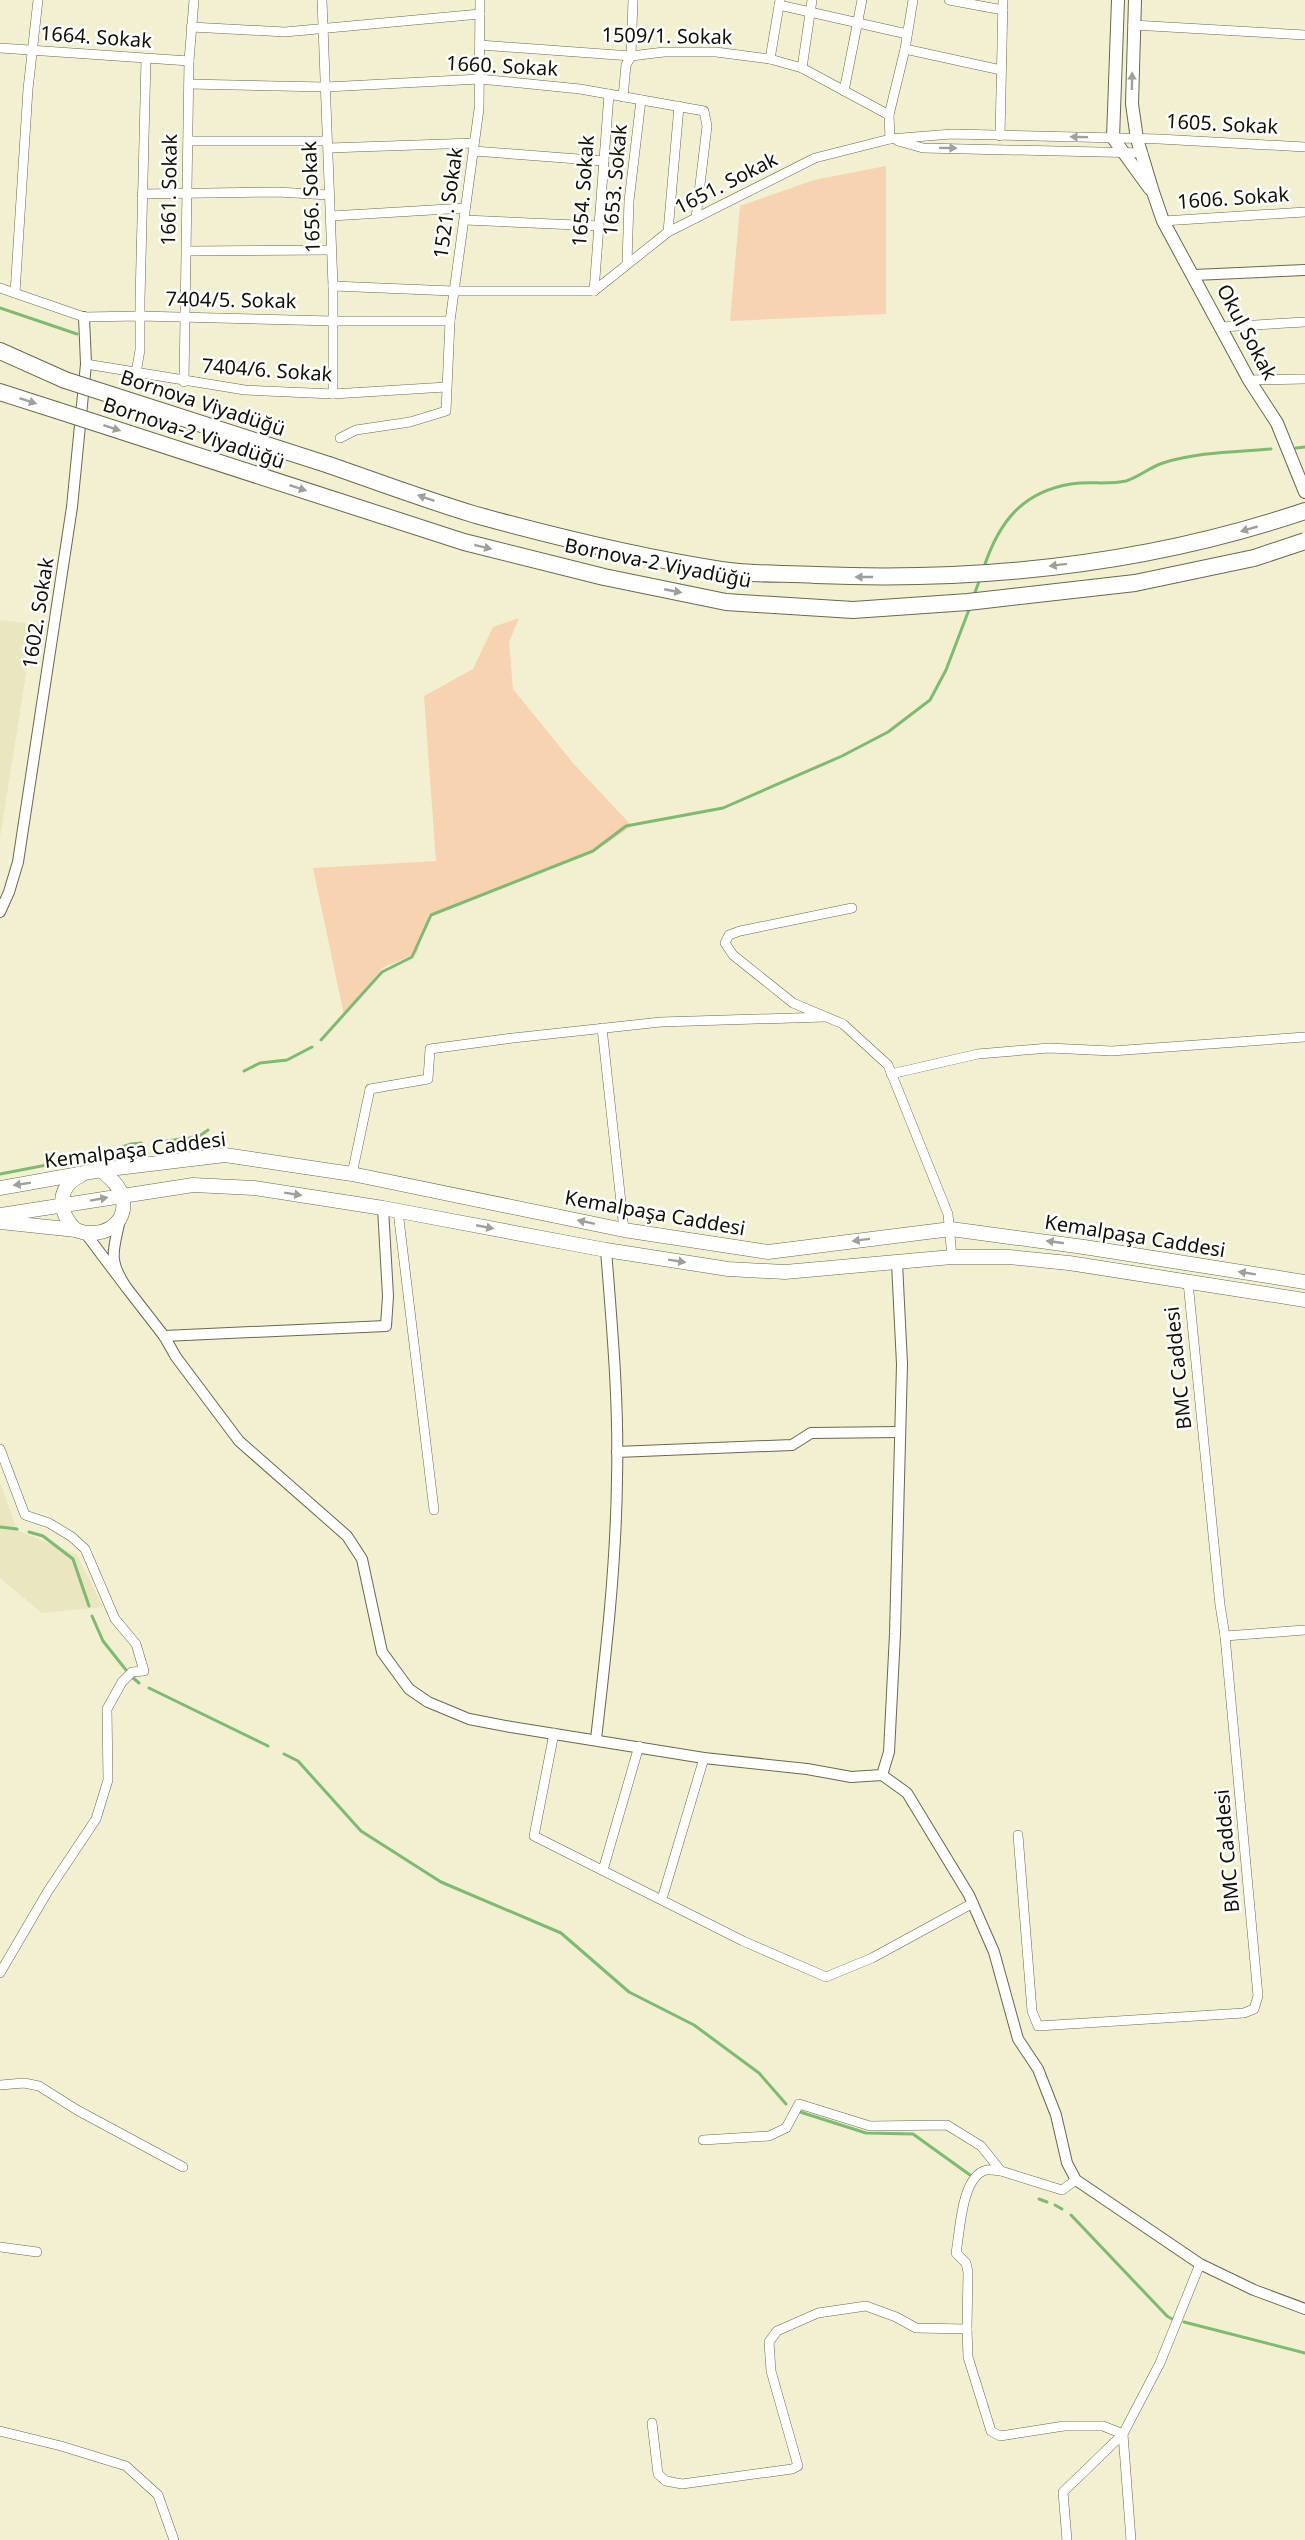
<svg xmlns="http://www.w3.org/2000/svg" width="1305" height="2540" font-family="'Noto Sans',sans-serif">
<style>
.built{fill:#eae6c0}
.green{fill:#f7d3b1}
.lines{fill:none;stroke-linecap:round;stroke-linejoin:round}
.stream{stroke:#7dbb70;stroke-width:3}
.minor-casing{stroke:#6b684d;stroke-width:10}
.tertiary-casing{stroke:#6b684d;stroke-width:12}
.secondary-casing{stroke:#6b684d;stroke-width:14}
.primary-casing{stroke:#6b684d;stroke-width:15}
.motorway-casing{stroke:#6b684d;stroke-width:18}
.minor{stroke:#fff;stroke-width:9}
.tertiary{stroke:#fff;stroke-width:10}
.secondary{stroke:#fff;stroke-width:12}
.primary{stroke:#fff;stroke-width:14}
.motorway{stroke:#fff;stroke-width:16}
.motorway-bridge-casing{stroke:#6b684d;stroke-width:18;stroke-linecap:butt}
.motorway-bridge{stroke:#fff;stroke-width:16}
.oneway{fill:#a0a09b}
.labels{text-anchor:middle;stroke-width:5;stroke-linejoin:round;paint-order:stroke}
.street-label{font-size:20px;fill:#121106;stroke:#fff}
</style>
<rect width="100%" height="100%" fill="#f3f0d1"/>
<!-- built -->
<g class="built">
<path d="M0,620l34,4 -34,214z"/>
<path d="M0,1482l17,48 60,25 26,52 -61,6 -42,-35z"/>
</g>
<!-- green -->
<g class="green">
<path d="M886,166v148l-156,7 10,-115 74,-26z"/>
<path d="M519,618l-10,24 4,47 60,74 59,63 -26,18 -129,53 -48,17 -12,39 -35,15 -38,47 -31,-147 123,-7 -12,-165 49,-27 20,-42z"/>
</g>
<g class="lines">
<!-- stream -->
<g class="stream">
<path d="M0,308l77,26"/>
<path d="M1296,448l9,-1"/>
<path d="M984,567c15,-45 38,-75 87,-83 18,-3 37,1 55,-3 13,-4 24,-14 37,-18 34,-11 73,-11 108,-14"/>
<path d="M974,595l6,-16"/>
<path d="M321,1040l61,-68 30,-15 19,-42 162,-64 33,-25 97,-18 119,-52 46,-24 42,-32 16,-30 24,-63"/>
<path d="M244,1071l16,-8 27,-3 25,-13"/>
<path d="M158,1142l40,-5 10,-7"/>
<path d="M106,1153l25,-9 10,-1"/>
<path d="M0,1174l88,-17"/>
<path d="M0,1527l17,2"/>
<path d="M29,1532l14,4 30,23 16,47"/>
<path d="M92,1616l11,25 23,29"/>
<path d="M132,1677l7,6"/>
<path d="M149,1688l119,58"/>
<path d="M284,1754l14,7 63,70 80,51 120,51 68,59 65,33 65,48 27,31"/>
<path d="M797,2111l69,22 47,1 57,41"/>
<path d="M1039,2199l8,3"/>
<path d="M1055,2205l7,4"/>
<path d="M1071,2215l96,101 5,3"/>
<path d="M1184,2322l121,31"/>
</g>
<!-- minor casing -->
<g class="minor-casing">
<g id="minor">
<path d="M322,0l11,286v108"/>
<path d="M949,0l54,10"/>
<path d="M779,5l128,29"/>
<path d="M1133,25l172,10"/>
<path d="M191,27l94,5 195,-18"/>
<path d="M480,45l151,11 33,-4h52l54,7 32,9 87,47"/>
<path d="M0,48l189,13"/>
<path d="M905,49l96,21"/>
<path d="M770,59l10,-59"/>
<path d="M802,68l10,-68"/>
<path d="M189,84l137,3 154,-8 100,10 124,22 3,15 -11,92"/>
<path d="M844,91l18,-91"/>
<path d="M623,97l3,-32 5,-9 2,-56"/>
<path d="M1000,136l3,-136"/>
<path d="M890,139l-1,-24 16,-66 8,-49"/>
<path d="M188,141h139"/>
<path d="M898,141l25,7 220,5"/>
<path d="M329,148l145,-5"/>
<path d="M474,151l130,10"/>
<path d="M142,194l135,-2 52,3"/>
<path d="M331,216l134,-8"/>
<path d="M465,220l134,6"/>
<path d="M1163,221l142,-9"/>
<path d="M668,232l11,-126"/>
<path d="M187,251l144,-1"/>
<path d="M627,263l2,-62 12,-101"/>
<path d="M333,286l120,5h141"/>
<path d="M0,288l84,29 56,-1 193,5h117"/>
<path d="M594,291l74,-59 147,-74 75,-19 62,-5 207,5 146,8"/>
<path d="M594,291l15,-197"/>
<path d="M15,293l13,-204 10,-89"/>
<path d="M1221,327l84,-5"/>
<path d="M86,364l159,26 88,4 113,-7"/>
<path d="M136,373l4,-23v-50l6,-241"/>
<path d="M1249,380l56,-1"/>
<path d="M184,382l5,-321 5,-61"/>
<path d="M340,438l16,-8 54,-8 36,-11 4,-90 29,-212 1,-109"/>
<path d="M852,908l-112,23 -11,4 -4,8 8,12 60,48 50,21 45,41 60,149 4,43"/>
<path d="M602,1028l22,202"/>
<path d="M891,1074l87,-20 71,-6 63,3 193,-14"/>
<path d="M352,1174l18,-85 58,-10 2,-30 83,-11 148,-16 163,-5"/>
<path d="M398,1211l36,299"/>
<path d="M0,1449l25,66 24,8 23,14 13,12 30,70 21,25 8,27 -12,1 -10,10 -15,27 1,71 -12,39 -48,72 -48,82"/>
<path d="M1225,1636l80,-6"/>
<path d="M554,1733l-20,103 209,105 83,36 46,-19 101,-55"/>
<path d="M1018,1835l14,176 6,15 206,-13 10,-4 4,-13 -33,-360 -5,-31 -32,-323"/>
<path d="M603,1870l36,-124"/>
<path d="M662,1899l42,-141"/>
<path d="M0,2085l24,-2 15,3 38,24 106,57"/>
<path d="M703,2140l66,-4 17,-8 13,-24 71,22 77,-1 34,21 20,25 61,19 14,-10"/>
<path d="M0,2247l37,5"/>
<path d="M967,2329l1,-57 -2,-9 -10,-10c4,-21 5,-76 30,-83 4,-1 10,1 15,1"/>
<path d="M652,2423l6,51 8,7 16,3 110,-15 6,-3 -27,-95 -2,-29 8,-11 41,-18 48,-7 30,11 20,11 51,1 1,28 23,74 9,5 64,-10h39l20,8 -60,58 4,48"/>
<path d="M0,2431l61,15 65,20 32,29 16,45"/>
<path d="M1131,2540l-8,-106 37,-71 40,-99"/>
</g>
</g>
<!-- tertiary casing -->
<g class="tertiary-casing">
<g id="tertiary">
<path d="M1194,275l111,-5"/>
<path d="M0,912l9,-20 9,-30 54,-355 14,-143 -2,-47"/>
<path d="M86,1234l40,53c-19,-29 -12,-37 -6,-68"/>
<path d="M126,1287l38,49 12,21 63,84 108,95 15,23 20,93 27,37 19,13 41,17 42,8 193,31 103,11 44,8 31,-2 25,18 62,102 25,57 24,87 20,30 18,46 11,48 9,17 124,84 54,26 51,19"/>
<path d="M164,1336l222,-10 2,-30 -5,-88"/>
<path d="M617,1452l175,-7 19,-12 89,-1"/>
<path d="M596,1739c10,-86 20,-173 21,-260 2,-76 -5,-153 -11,-229"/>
<path d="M882,1775l7,-23 6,-118 7,-270 -5,-101"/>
</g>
</g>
<!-- secondary casing -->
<g class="secondary-casing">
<g id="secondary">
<path d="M1118,0l-5,138 37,51"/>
<path d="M1135,0l-3,104 5,35 16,53 10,29 86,159 28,43 28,69"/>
</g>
</g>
<!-- primary casing -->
<g class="primary-casing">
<g id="primary">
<path d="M0,1188l101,-18 124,-15 127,19 272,56 144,22 183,-23 133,18 221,35"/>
<path d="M0,1215l193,-30 61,3 129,20 223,42 122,19 57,3 167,-15h57l60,6 236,37"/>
<path d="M0,1222l76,8c24,10 54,-5 46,-34 -3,-11 -13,-19 -21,-26"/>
<path d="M76,1230c-17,-15 -21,-43 4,-54"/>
</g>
</g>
<!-- motorway casing -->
<g class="motorway-casing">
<g id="motorway">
<path d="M0,351l65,29"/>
<path d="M0,392l56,18"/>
<path d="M329,465c49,17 97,35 147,50 80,22 162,42 245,55 30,5 64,3 95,5 165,7 332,-11 489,-64"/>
</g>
</g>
<!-- minor -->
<use href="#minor" class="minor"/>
<!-- tertiary -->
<use href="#tertiary" class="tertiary"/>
<!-- secondary -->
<use href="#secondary" class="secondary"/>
<!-- primary -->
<use href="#primary" class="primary"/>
<!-- motorway -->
<use href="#motorway" class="motorway"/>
<!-- motorway-bridge casing -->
<g class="motorway-bridge-casing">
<g id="motorway-bridge">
<path d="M65,380l264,85"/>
<path d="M56,410l408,132 140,35 122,25 127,8 115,-8 167,-19 119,-25 51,-17"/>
</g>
</g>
<!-- motorway-bridge -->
<use href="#motorway-bridge" class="motorway-bridge"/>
</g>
<!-- one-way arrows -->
<defs><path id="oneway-solid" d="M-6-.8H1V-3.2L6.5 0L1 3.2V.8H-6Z" transform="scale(1.5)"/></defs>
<g class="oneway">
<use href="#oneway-solid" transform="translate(1132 81) rotate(-89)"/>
<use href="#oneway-solid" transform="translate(1079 137) rotate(-179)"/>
<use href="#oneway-solid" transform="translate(948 148) rotate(1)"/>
<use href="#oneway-solid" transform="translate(28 401) rotate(18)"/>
<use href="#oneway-solid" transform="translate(112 428) rotate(18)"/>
<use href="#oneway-solid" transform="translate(298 488) rotate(18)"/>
<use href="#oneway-solid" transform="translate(426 498) rotate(-161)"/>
<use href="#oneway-solid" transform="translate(1249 529) rotate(164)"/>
<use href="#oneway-solid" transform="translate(483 547) rotate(14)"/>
<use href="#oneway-solid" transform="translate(1058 565) rotate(173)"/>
<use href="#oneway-solid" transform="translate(864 577) rotate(-180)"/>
<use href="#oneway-solid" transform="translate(673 591) rotate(11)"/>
<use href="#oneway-solid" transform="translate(22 1184) rotate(171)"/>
<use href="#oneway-solid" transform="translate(293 1194) rotate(9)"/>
<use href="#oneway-solid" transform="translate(99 1199) rotate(-10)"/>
<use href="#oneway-solid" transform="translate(586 1222) rotate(-168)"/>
<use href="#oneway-solid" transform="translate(485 1227) rotate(11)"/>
<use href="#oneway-solid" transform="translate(861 1240) rotate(173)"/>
<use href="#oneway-solid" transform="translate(1055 1242) rotate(-172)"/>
<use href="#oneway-solid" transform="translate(677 1261) rotate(9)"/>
<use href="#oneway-solid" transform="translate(1247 1273) rotate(-171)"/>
</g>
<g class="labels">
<!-- street labels -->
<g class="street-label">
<text transform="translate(667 36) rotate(1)" y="7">1509/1. Sokak</text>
<text transform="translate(96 37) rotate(4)" y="7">1664. Sokak</text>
<text transform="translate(502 66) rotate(3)" y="7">1660. Sokak</text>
<text transform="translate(1222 124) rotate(3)" y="7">1605. Sokak</text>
<text transform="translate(615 180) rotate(-85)" y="7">1653. Sokak</text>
<text transform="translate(726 183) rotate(-27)" y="7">1651. Sokak</text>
<text transform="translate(169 190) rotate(-89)" y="7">1661. Sokak</text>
<text transform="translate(583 191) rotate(-86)" y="7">1654. Sokak</text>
<text transform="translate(311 197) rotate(-92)" y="7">1656. Sokak</text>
<text transform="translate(1233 198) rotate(-4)" y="7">1606. Sokak</text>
<text transform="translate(448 203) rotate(-82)" y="7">1521. Sokak</text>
<text transform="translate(231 300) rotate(1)" y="7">7404/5. Sokak</text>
<text transform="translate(1247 332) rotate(62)" y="7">Okul Sokak</text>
<text transform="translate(267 370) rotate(4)" y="7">7404/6. Sokak</text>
<text transform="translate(203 403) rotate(18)" y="7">Bornova Viyadüğü</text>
<text transform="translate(194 433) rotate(18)" y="7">Bornova-2 Viyadüğü</text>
<text transform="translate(658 563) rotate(11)" y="7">Bornova-2 Viyadüğü</text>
<text transform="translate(38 613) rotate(-81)" y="7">1602. Sokak</text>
<text transform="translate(135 1150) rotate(-7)" y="7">Kemalpaşa Caddesi</text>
<text transform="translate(655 1213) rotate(10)" y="7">Kemalpaşa Caddesi</text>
<text transform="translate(1135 1236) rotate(9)" y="7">Kemalpaşa Caddesi</text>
<text transform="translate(1178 1368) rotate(-96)" y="7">BMC Caddesi</text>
<text transform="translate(1227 1851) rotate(-95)" y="7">BMC Caddesi</text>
</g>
</g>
</svg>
